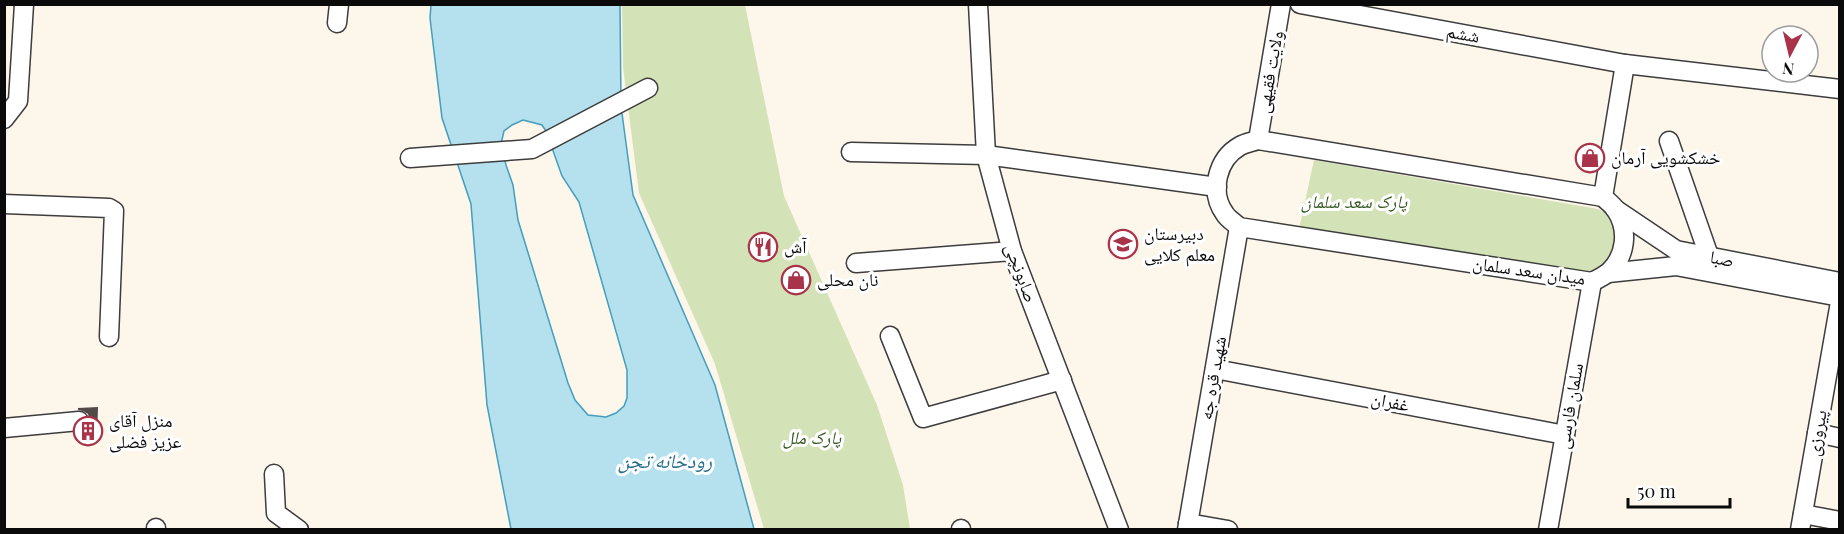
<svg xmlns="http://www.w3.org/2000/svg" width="1844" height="534" font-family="'Playfair Display','Noto Naskh Arabic',serif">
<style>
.green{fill:#d4e2b8}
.water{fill:#b5e1ee;stroke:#449ebc;stroke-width:1.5;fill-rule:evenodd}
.building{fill:#514a48}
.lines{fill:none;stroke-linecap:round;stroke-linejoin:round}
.minor-casing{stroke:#3d3d3d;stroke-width:21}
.minor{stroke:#fff;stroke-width:18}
.labels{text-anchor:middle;stroke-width:6;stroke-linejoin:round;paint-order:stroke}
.street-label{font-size:18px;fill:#0a0a0a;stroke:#fff}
.poi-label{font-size:18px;fill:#0a0a0a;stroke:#fff;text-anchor:start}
.park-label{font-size:18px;font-style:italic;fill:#365923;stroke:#fff}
.water-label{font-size:20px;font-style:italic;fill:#236d8c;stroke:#fff}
</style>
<rect width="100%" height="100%" fill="#fdf6ea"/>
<!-- green -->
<g class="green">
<path d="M622,5h123l39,191 93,209 26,80 7,44h-146l-49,-165 -76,-171 -16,-126z"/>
<path d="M1314,160l284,49 11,6 8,11v14l-9,24 -17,10 -292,-45z"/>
</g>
<!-- water -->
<path class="water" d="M431,5h189l1,101 12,89 82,190 39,144h-243l-24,-124 -16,-201 -29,-86 -12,-100zM523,120l19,5 4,6 16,45 17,26 48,168v28l-3,8 -8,7 -10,4 -18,-2 -13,-15 -7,-17 -50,-163 -5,-35 -7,-20 -5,-21 3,-13 8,-6z"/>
<!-- building -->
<path class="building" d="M98,407l-1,34h-18v-9l7,-2 4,-9 -2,-7 -5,-3 -5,-1v-2z"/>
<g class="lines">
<!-- minor casing -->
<g class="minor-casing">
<g id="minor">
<path d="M978,4l8,151 26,96 107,279"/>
<path d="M1300,4l325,60 215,25"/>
<path d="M337,23l2,-19"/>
<path d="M4,119l14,-18 6,-97"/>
<path d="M1258,140l345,57c4,4 10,8 13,13 13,20 10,46 -7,62 -5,4 -11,7 -17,10l-353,-55c-4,-4 -11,-8 -14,-13 -16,-22 -8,-55 15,-68 5,-3 12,-4 18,-6z"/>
<path d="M1258,140l23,-136"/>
<path d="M1669,141l40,115"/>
<path d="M851,152l135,3 231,32"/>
<path d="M410,158l122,-9 116,-61"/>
<path d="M1603,197l22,-133"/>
<path d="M4,204l105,4 5,3 -5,126"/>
<path d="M1615,209l61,41 164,32"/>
<path d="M856,263l156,-12"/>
<path d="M1608,273l68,-7 164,31"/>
<path d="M890,336l33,82 139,-38"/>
<path d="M1215,369l350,66"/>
<path d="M4,428l75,-7"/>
<path d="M1817,433l23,5"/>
<path d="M274,474l2,39 23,17"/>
<path d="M1803,514l37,7"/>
<path d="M1188,523l40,7"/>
<path d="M961,529v1"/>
<path d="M156,530v-2"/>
<path d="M1187,530l52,-303"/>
<path d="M1548,530l44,-248"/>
<path d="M1800,530l40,-228"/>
</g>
</g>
<!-- minor -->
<use href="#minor" class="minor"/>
</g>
<!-- icons -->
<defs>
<g id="shop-ring" transform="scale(1.5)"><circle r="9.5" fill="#fff" stroke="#a9344a" stroke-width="1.5"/><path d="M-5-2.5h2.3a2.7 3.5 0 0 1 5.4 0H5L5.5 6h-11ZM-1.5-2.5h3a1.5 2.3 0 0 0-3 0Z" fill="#a9344a"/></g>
<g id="school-ring" transform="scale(1.5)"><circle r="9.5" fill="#fff" stroke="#a9344a" stroke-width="1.5"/><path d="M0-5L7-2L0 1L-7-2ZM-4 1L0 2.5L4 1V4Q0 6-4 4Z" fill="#a9344a"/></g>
<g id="restaurant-ring" transform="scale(1.5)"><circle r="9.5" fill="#fff" stroke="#a9344a" stroke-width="1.5"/><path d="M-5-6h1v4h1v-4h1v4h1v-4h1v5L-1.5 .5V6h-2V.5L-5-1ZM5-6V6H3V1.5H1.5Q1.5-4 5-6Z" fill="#a9344a"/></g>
<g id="building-ring" transform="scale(1.5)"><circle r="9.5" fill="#fff" stroke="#a9344a" stroke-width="1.5"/><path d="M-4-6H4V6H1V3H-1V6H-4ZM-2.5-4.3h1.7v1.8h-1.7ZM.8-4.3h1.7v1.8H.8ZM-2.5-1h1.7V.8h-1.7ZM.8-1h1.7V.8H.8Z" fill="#a9344a"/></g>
</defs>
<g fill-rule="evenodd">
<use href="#shop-ring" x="1590" y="158"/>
<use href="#school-ring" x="1123" y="244"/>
<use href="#restaurant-ring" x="763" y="247"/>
<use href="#shop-ring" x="796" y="280"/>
<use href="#building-ring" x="88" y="431"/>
</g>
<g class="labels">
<!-- street labels -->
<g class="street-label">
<text transform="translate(1463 34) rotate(10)" y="6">ششم</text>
<text transform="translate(1270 72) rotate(-80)" y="6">ولایت فقیهی</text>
<text transform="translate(1722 259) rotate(11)" y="6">صبا</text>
<text transform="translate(1529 271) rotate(8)" y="6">میدان سعد سلمان</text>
<text transform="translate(1021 273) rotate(70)" y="6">صابونچی</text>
<text transform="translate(1213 378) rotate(-80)" y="6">شهید قره جه</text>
<text transform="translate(1390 402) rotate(11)" y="6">غفران</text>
<text transform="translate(1570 406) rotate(-80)" y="6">سلمان فارسی</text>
<text transform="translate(1817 433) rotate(-80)" y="6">پیروزی</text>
</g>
<!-- poi labels -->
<g class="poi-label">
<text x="1611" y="164">خشکشویی آرمان</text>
<text x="1144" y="240">دبیرستان<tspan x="1144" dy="21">معلم کلایی</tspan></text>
<text x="784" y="253">آش</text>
<text x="817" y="286">نان محلی</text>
<text x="109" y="427">منزل آقای<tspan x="109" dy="21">عزیز فضلی</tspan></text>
</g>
<!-- park labels -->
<g class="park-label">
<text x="1354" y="208">پارک سعد سلمان</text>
<text x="812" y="444">پارک ملل</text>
</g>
<!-- water labels -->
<g class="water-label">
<text x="665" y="468">رودخانه تجن</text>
</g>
</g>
<!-- border -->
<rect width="1844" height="534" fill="none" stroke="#0a0a0a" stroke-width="12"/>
<!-- north arrow -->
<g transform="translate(1790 54) rotate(187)"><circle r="28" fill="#ffffff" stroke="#9d9d9d" stroke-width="1.5"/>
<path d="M0-4.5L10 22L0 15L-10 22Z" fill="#a9344a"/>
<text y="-9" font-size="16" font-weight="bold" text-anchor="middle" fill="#0a0a0a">N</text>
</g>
<!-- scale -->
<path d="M1628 498v9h102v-9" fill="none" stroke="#0a0a0a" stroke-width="3"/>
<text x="1637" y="498" font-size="18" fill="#0a0a0a" stroke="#ffffff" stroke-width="4.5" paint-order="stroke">50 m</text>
</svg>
